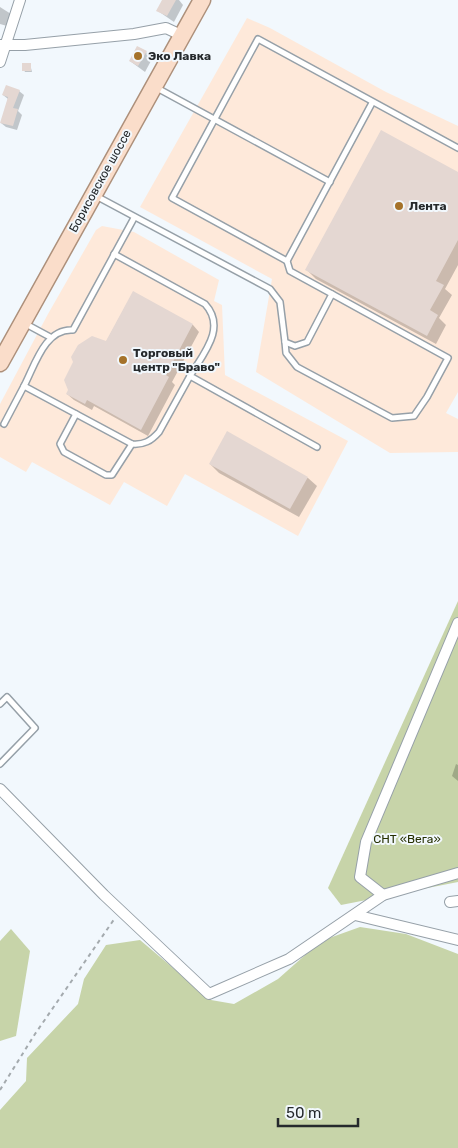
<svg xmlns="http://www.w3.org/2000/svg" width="458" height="1148" font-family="Rubik,sans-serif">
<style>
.commercial{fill:#fee9da}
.green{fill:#c7d4a9}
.shadow{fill:#0003}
.building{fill:#e4d7d2}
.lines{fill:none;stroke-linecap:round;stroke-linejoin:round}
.service-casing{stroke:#96a0a8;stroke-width:8}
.minor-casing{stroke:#96a0a8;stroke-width:12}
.primary-casing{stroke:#ad907b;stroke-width:19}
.path{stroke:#a4aaae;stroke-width:2;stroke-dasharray:4 4;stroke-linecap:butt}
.service{stroke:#fff;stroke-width:5}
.minor{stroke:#fff;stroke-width:10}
.primary{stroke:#faddca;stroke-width:16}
.poi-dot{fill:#a5722a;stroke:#f2f8fd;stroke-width:2}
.labels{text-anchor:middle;stroke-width:4;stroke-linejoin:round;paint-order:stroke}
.poi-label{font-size:12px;font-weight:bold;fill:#25292c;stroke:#f2f8fd;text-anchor:start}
.street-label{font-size:12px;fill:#25292c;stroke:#f2f8fd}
.park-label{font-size:12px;fill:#252f00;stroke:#f2f8fd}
</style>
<rect width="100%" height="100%" fill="#f2f8fd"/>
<!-- commercial -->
<g class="commercial">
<path d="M247,18l23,10 116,64 72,34v266l-12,21 12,6v33l-68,1 -134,-81 16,-93 -132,-72z"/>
<path d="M102,226l32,6 85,48 -5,21 8,4 3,70 123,66 -50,95 -113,-62 -18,32 -43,-24 -14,23 -78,-43 -6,10 -26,-15v-53l48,-90 48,-84z"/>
</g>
<!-- green -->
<g class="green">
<path d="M458,601v281l-117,23 -13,-17z"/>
<path d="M360,927l46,7 52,20v194h-458v-38l26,-29 1,-23 51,-54 6,-25 22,-34 34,-5 71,60 23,4 44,-25 43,-38z"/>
<path d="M11,929l19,22 -14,85 -16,5v-100z"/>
</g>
<!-- shadow -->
<g class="shadow">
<path d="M164,0h15l4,5 -9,17 -16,-11z"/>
<path d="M0,7l11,7 -4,12 -7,-2z"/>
<path d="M146,52l6,7 -7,13 -15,-11z"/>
<path d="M30,64l2,8h-7l-1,-2z"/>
<path d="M19,91l5,4 -6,16 4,4 -5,15 -11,-3 -5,-4 7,-24 -5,-4z"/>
<path d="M458,174v91l-13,24 7,6 -13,23 7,7 -10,19 -120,-65 -9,-9z"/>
<path d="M133,293l60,32 6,7 -27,50 3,3 -27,51 -54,-30 -2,4 -18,-10 -7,-6 39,-52z"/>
<path d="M210,464l98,14 9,8 -18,31 -80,-44z"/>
<path d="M456,764l2,1v16l-6,-5z"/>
</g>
<!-- building -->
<g class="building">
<path d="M162,0h14l-9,16 -11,-5z"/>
<path d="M137,46l10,5 -9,15 -9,-5z"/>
<rect x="22" y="63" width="9" height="8"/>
<path d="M6,85l14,5 -7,18 5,1 -5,17 -13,-3 8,-26 -6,-2z"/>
<path d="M381,130l77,42v68l-22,41 8,4 -14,25 8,5 -11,21 -122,-66z"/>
<path d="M133,291l60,33 -27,51 3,2 -28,53 -54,-30 -2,4 -19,-10 2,-4 -4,-10 9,-18 -2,-5 7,-12 14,-9 14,5z"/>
<path d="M227,431l81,46 -18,32 -81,-45z"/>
</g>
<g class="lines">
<!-- service casing -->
<g class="service-casing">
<g id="service">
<path d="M157,88l173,94"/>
<path d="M96,196l174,93 10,13 5,40 10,4 12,-4 25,-48 -42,-23 -3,-10 85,-158"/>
<path d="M134,218l-61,112c-28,-2 -38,35 -49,56l108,58c12,1 19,-3 27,-12l31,-56"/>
<path d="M114,254l91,50c22,24 -2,50 -15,72l127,71"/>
<path d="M287,261l-115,-63 86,-159 200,109"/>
<path d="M24,323l26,14"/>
<path d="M285,342l1,11 11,14 95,51 22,-2 13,-19 21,-39 -116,-64"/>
<path d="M76,414l-16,30 4,8 42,23h6l20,-31"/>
<path d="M4,424l20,-38"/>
<path d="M0,704l7,-7 28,31 -35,36"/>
</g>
</g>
<!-- minor casing -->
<g class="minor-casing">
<g id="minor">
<path d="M0,45h25l109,-11 32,-6 15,7"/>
<path d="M0,62l20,-62"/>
<path d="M0,789l104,106 105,99 80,-35 94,-64 75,-22"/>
<path d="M383,895l-23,-18 6,-35 92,-219"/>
<path d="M450,902l8,-1"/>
<path d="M355,915l103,25"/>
</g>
</g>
<!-- primary casing -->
<g class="primary-casing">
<path id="primary" d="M0,363l202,-363"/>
</g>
<!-- path -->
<path class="path" d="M0,1090l35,-56 80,-116"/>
<!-- service -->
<use href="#service" class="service"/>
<!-- minor -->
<use href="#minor" class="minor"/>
<!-- primary -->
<use href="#primary" class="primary"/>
</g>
<!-- markers -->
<g class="poi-dot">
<circle cx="138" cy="56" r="5"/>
<circle cx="399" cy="206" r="5"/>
<circle cx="123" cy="360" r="5"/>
</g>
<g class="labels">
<!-- poi labels -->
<g class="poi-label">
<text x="148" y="60">Эко Лавка</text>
<text x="409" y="210">Лента</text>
<text x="133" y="357">Торговый<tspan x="133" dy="14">центр "Браво"</tspan></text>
</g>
<!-- street labels -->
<g class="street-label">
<text transform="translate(100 181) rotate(-61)" y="4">Борисовское шоссе</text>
</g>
<!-- park labels -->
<g class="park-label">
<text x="407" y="843">СНТ «Вега»</text>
</g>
</g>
<!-- scale -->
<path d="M278 1118v8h80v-8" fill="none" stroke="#25292c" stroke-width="2.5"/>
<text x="286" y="1118" font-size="15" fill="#25292c" stroke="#f2f8fd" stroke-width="4" paint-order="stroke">50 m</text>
</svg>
